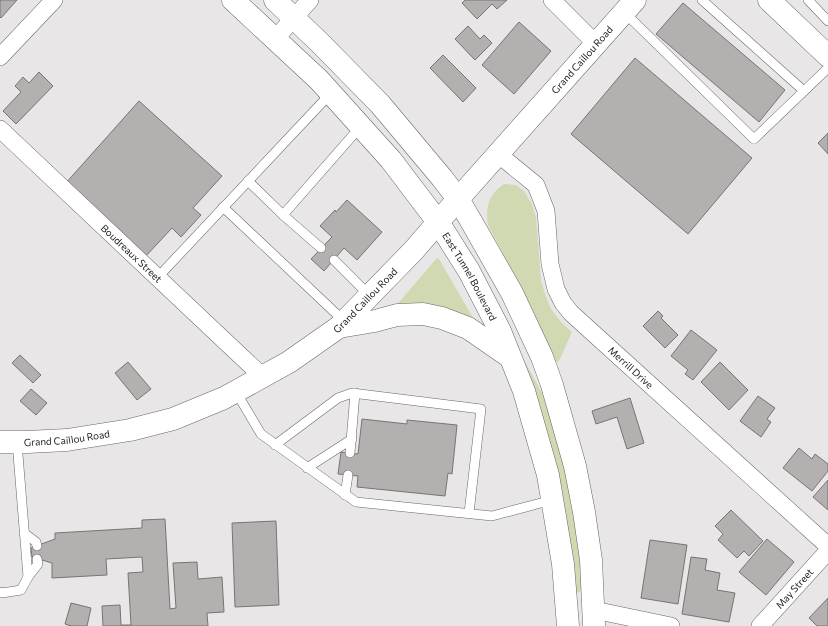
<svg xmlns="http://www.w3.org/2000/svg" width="828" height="626" font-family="Commissioner,sans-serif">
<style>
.green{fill:#d0d9b1}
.building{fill:#b4b0af;stroke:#787474}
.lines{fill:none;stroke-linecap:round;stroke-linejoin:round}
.lane-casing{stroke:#686567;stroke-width:10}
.street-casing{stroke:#686567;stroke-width:18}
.secondary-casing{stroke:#686567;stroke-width:23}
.lane{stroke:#fff;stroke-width:9}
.street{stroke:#fff;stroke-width:17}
.secondary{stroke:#fff;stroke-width:22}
.labels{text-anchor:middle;stroke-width:3;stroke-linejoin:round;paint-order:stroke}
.street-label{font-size:10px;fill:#1f1e1f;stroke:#e9e6e8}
</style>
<rect width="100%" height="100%" fill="#e9e6e8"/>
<!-- green -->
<g class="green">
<path d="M504,184l12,1 8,6 8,13 4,14 5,63 5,16 5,12 10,13 11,10 -13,29 -3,1 -2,-2 -20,-47 -46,-88c-3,-18 1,-31 16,-41z"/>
<path d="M437,258l2,1 37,64 -82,-15z"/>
<path d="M518,349l24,44 16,48 8,35 13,70 4,44 -6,3 -4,-3 -10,-76z"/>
</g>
<!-- building -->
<g class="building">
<path d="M0,0h17l-16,18 -1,-1z"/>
<path d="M465,0h42l-10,9 -5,-5 -15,15 -15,-16z"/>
<path d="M683,3l102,87 -26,32 -103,-88z"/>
<path d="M519,22l32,29 -37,43 -32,-29z"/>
<path d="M468,26l12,13 4,-4 8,8 -17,17 -20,-21z"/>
<path d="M443,55l33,33 -13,14 -33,-34z"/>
<path d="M635,58l117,100 -64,76 -117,-100z"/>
<path d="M39,72l14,14 -37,38 -13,-13 18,-19 -6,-6 8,-9 6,6z"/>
<path d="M139,101l83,75 -29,32 8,7 -20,22 -9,-9 -27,29 -80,-73z"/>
<path d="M828,133v21l-10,-11z"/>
<path d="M347,200l35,32 -25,28 -13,-12 -20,23 -13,-12 21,-22 -12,-11 15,-16 1,2z"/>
<path d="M658,311l5,5 -2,2 17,17 -13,13 -22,-22z"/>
<path d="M691,330l26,20 -24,30 -8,-6 3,-4 -17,-14z"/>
<path d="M20,355l21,20 -8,8 -21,-20z"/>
<path d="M128,362l23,27 -14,11 -22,-27z"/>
<path d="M720,362l28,28 -19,20 -28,-28z"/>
<path d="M31,389l16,14 -11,12 -16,-14z"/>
<path d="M758,396l17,12 -8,11 4,3 -10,15 -21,-16z"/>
<path d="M630,398l14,45 -17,6 -10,-32 -21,7 -4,-13z"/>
<path d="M362,419l45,5v-4l50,5 -5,49 -4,-1 -3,23 -88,-9 1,-11 -20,-2 3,-22 17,2z"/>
<path d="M799,448l13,11 3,-5 13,10v7l-16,20 -29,-23z"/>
<path d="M828,480v30l-15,-13z"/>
<path d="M731,510l32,31 -14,15 -5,-5 -7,7 -19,-18 5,-6 -8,-8z"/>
<path d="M165,519l5,90 6,-1 -3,-45 24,-1 1,17 24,-2 2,35 -17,1 1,13h-105l-1,-20 18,-1 1,20h10l-3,-52 15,-1 -1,-15 -36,2 1,16 -55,3v-15l-20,-6 -1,-9 24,-9v-6l87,-5v-8z"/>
<path d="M276,521l3,84 -44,2 -3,-84z"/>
<path d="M767,539l27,23 -28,33 -27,-23z"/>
<path d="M650,540l37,5 -9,59 -37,-6z"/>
<path d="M691,557l16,2 -2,11 15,3 -3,17 18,3 -6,29 -47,-8z"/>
<path d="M828,598v28h-11l-8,-8z"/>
<path d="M71,603l20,5 -4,18h-16l-6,-2z"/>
</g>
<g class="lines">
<!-- lane casing -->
<g class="lane-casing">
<g id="lane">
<path d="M702,0l102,91"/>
<path d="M808,0l20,21"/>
<path d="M624,12l130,127 74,-71"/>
<path d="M248,181l35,34 38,33"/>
<path d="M223,207l121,114"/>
<path d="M283,215l78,-89"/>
<path d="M334,260l35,35"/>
<path d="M158,277l173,-184"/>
<path d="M236,392l25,42 95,68 136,14 60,-16"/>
<path d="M275,445l63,-47 14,-5 129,16 -12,104"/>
<path d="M350,453l5,-60"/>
<path d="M307,468l45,-29"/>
<path d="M345,495l3,-20"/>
<path d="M24,533l12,9 1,4"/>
<path d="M28,577l10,-13 -1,-5"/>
<path d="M0,592l2,1 19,-3 7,-13 -11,-135"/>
</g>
</g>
<!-- street casing -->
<g class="street-casing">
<g id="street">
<path d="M552,0l44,44"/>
<path d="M275,39l35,-39"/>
<path d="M0,57l54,-57"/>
<path id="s1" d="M0,129l263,248"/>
<path id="s2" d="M498,154l38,31 10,26 4,53 6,25 7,14 8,10 257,233"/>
<path d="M594,610l77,16"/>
<path id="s3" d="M760,626l68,-75"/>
</g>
</g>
<!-- secondary casing -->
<g class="secondary-casing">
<g id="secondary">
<path id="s4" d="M233,0l86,80 72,80 47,62 31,49 31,60 24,60 24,84 15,89 5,62"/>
<path d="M275,0l44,42 61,62 62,74 16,21 13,22 41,72 30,64 10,28 23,81 9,46 7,48 3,66"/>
<path d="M769,0l59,56"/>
<path d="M339,327l36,-6 22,-6 26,-1 19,4 26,10 42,29"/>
<path id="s5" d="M0,442h27l40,-2 63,-10 43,-11 51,-21 65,-36 50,-35 75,-77 44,-51 177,-199"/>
</g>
</g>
<!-- lane -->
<use href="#lane" class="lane"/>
<!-- street -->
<use href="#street" class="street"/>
<!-- secondary -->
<use href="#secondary" class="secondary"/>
</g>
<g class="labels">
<!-- street labels -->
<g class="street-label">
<text dy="4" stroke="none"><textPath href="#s5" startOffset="727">Grand Caillou Road</textPath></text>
<text dy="4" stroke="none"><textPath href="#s1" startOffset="181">Boudreaux Street</textPath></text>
<text dy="4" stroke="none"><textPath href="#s4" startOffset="366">East Tunnel Boulevard</textPath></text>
<text dy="4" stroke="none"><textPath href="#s5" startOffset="403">Grand Caillou Road</textPath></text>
<text dy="4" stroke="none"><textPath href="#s2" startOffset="265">Merrill Drive</textPath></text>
<text dy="4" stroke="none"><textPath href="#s5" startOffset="67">Grand Caillou Road</textPath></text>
<text dy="4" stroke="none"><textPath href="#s3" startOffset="51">May Street</textPath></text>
</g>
</g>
</svg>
